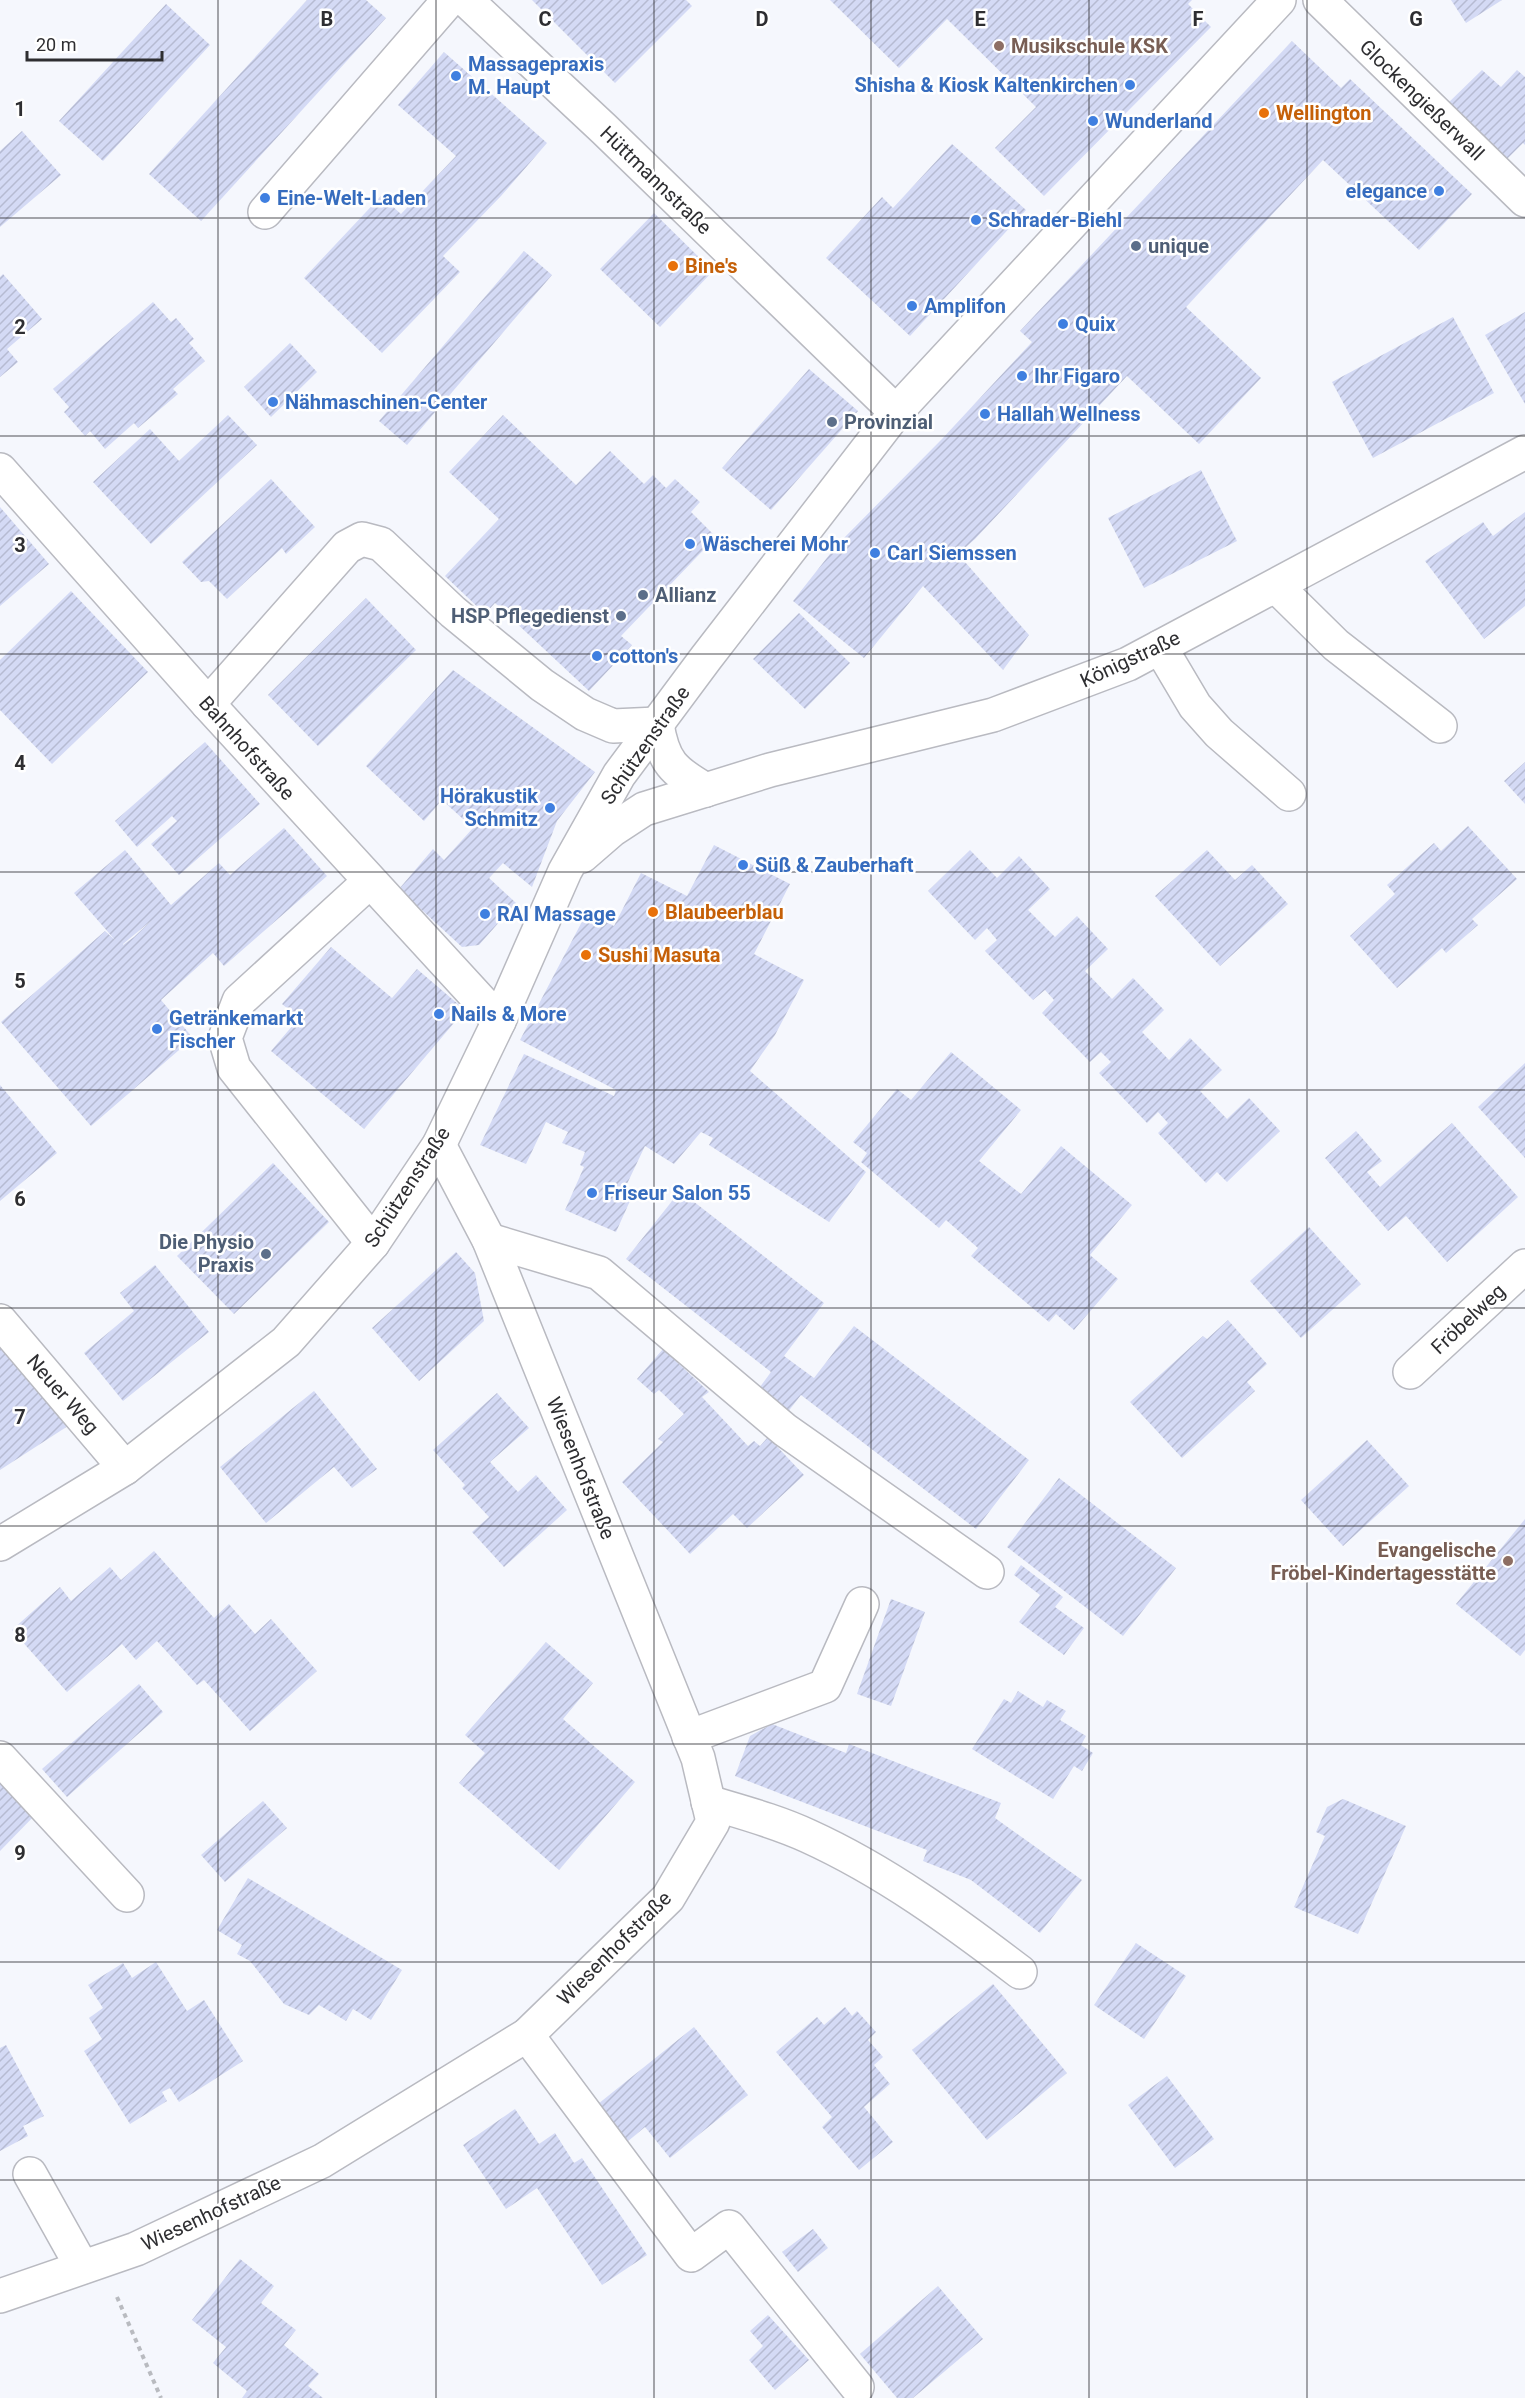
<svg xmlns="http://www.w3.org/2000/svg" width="1525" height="2398" font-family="Roboto,sans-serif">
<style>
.building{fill:url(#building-hatch);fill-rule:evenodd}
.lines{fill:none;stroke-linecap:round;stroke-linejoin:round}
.minor-casing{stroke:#b9bac1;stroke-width:36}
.major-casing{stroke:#b9bac1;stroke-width:36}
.path{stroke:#b9bbc0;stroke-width:4;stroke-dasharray:4.5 4.5;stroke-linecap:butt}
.minor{stroke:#fff;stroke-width:33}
.major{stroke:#fff;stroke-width:33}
.grid{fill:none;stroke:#2e2e31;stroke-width:1.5;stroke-opacity:0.55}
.education-dot{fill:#8d6e63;stroke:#fff;stroke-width:2}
.shop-dot{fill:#3f7fe0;stroke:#fff;stroke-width:2}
.food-dot{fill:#e8710a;stroke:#fff;stroke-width:2}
.service-dot{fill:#5c6f8a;stroke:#fff;stroke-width:2}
.labels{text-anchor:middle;stroke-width:5;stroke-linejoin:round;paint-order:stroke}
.education-label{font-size:20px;font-weight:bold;fill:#785e54;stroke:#fff;text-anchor:start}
.shop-label{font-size:20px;font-weight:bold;fill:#366cbe;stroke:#fff;text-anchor:start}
.street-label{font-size:20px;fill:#2e2e31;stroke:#fff}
.food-label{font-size:20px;font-weight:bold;fill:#c56008;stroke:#fff;text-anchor:start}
.service-label{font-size:20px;font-weight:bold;fill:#4e5e75;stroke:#fff;text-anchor:start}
.grid-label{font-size:20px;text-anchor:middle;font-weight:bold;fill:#2e2e31;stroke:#fff;stroke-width:5;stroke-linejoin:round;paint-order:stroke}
</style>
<defs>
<pattern id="building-hatch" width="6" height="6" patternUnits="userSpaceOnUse" patternTransform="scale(1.5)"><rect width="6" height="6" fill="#d4daf5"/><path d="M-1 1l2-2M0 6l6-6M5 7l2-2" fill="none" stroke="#b6bbd2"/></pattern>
</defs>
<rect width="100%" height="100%" fill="#f5f7fd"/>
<!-- building -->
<g class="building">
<path d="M307,0h59l20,18 -185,203 -52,-47z"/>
<path d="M532,0h154l6,6 -77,77z"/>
<path d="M830,0h362l-4,4 23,23 -167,169 -49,-48 41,-41 -89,-88 -48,49z"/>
<path d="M1451,0h51l-36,23z"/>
<path d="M166,4l44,41 -107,116 -44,-40z"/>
<path d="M1292,41l49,47 9,-9 122,115 -53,56 -96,-90 -137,147 75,71 -62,66 -72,-68 -152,163 -17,15 71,81 -26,35 -80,-84 -59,72 -71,-57 44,-56 105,-106 90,-97 -12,-11z"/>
<path d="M444,52l103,91 -46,53 -58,60 17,16 -78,81 -78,-75 77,-82 20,18 55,-58 -58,-51z"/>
<path d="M1482,70l19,17 16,-17 8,7v68l-2,-2 -16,16 -62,-53z"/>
<path d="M22,131l39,44 -61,52v-76z"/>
<path d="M952,144l74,66 -116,126 -84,-78 56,-61 11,11z"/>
<path d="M654,213l59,58 -53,56 -60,-58z"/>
<path d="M524,251l28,24 -145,170 -28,-24z"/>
<path d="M3,274l39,45 -35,30 11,13 -18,15v-100z"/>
<path d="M153,302l18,20 5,-4 18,21 -5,4 16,18 -32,28 5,5 -40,34 -4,-5 -29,26 -15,-18 -5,5 -21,-24 5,-5 -16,-18z"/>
<path d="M1525,312v92l-40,-69z"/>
<path d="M1453,317l41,76 -121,65 -41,-76z"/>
<path d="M290,343l27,29 -46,45 -27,-30z"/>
<path d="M809,369l49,42 -87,99 -49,-42z"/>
<path d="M228,415l29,30 -106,99 -58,-62 57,-53 29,32z"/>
<path d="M503,415l73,70 34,-34 34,33 9,-9 13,13 9,-9 25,23 -9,10 25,25 -95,99 11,9 -43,46 -94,-88 -10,11 -40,-38 54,-57 -50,-47z"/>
<path d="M1201,470l36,71 -93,47 -36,-70z"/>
<path d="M271,479l44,48 -29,27 -4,-6 -55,51 -18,-18 -8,1 -19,-20z"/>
<path d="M0,507l49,57 -49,42z"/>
<path d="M1525,512v94l-41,33 -59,-78 58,-39 10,14z"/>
<path d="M71,591l77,81 -96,92 -52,-54v-50z"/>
<path d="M366,598l50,52 -98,96 -50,-51z"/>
<path d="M799,613l51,50 -45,46 -52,-50z"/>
<path d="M453,670l142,102 -38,49 -25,66 -29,-24 -14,15 27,25 -37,42 -17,2 -63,-58 34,-40 11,11 29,-32 -31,-28 -18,21 -58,-55z"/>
<path d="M205,742l55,62 -81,71 -28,-31 26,-23 -5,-5 -35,31 -22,-26z"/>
<path d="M1525,762v42l-21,-23z"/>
<path d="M1468,826l49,53 -45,40 6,6 -32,28 -4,-5 -45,40 -47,-52 45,-42 -8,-9 47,-42 7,8z"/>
<path d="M284,828l43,48 -103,90 -11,-13 -52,47 32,38 -102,88 -90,-104 104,-91 10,9 -41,-47 51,-43 46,55 48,-42 11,12zM152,920l-18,17 -11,8v-1z"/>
<path d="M714,845l76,39 -36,70 50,26 -29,55 -25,36 116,101 -37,50 -120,-77 4,-7 -12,-6 -27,32 -29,-18 -19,40 8,6 -18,40 -51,-22 19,-43 -4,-2 5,-13 -23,-9 6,-11 -22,-10 -20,42 -46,-19 44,-91 90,42 2,-6 -96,-50 67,-128 27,14 27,-53 46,23z"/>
<path d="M970,850l27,28 22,-22 31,33 -22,21 27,27 22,-21 31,33 -23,22 27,28 21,-21 31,32 -22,22 27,28 21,-22 32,32 -22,21 27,28 22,-21 31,33 -53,51 -10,-10 -11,11 -48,-50 10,-10 -10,-11 -11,11 -48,-50 12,-11 -10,-10 -11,10 -48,-49 12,-13 -9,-10 -12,10 -48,-49 12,-11 -10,-12 -12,12 -47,-49z"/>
<path d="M1207,850l28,30 17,-15 36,39 -68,62 -65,-70z"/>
<path d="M331,947l61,51 25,-29 48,41 -101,119 -93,-78 28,-33 -17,-14z"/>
<path d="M951,1052l70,58 -42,51 42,33 40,-48 71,59 -42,50 28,24 -44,51 -18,-16 -7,8 -78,-66 7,-8 -32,-28 -7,8 -78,-66 6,-9 -14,-11 44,-53 14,11z"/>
<path d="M1525,1063v95l-47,-51z"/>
<path d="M0,1085l57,68 -57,48z"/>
<path d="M1452,1123l66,74 -71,65 -41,-46 -18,15 -63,-73 31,-27 26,30 -15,11 13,15z"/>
<path d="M273,1163l56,59 -95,92 -57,-58z"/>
<path d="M680,1191l144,112 -40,53 30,22 40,-52 175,134 -53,69 -175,-134 -14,18 -30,-22 14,-19 -145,-113z"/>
<path d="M1309,1227l52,57 -60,54 -51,-57z"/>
<path d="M456,1252l19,21 9,48 -65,60 -47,-53z"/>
<path d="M155,1265l54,67 -86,69 -39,-48 50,-42 -14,-18z"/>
<path d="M1228,1320l39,44 -20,18 8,9 -73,67 -52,-56 73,-66 4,3z"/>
<path d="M0,1337l71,87 -71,46z"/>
<path d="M663,1349l46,43 -7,5 46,49 6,-5 6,5 8,-9 36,38 -57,53 -14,-14 -43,40 -68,-72 41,-40 -5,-3 26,-25 -25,-24 -5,4 -17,-15z"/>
<path d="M314,1391l63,78 -25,19 -18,-21 -68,56 -46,-56z"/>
<path d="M497,1393l32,35 -39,34 28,30 18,-17 31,35 -63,57 -32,-35 17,-15 -27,-29 3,-3 -32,-35z"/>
<path d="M1367,1440l42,46 -66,60 -42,-46z"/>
<path d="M1059,1478l117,90 -53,68 -116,-89z"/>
<path d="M1525,1519v131l-5,6 -64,-52z"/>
<path d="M154,1551l60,67 15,-14 26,30 16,-15 46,52 -67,60 -46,-51 -7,5 -40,-44 -21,19 -14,-16 -55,48 -55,-62 48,-43 11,14 39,-34 11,13z"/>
<path d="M1021,1565l42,32 -8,10 29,21 -20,27 -45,-33 21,-27 -26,-20z"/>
<path d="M891,1599l34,13 -34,94 -34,-12z"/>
<path d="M546,1642l47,41 -30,36 72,63 -76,88 -100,-87 26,-30 -20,-18z"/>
<path d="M139,1684l24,28 -96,85 -25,-28z"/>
<path d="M1018,1691l25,16 4,-7 19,11 -6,9 26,16 -5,9 12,8 -11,18 -8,-5 -21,33 -81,-50 32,-50 7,4z"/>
<path d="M772,1724l74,29 3,-9 152,59 -6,15 87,62 -42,53 -69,-53 -48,-19 4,-11 -192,-74 15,-40z"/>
<path d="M0,1775l38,37 -38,39z"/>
<path d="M1343,1799l63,27 -48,108 -64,-27 31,-71 -9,-4 11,-25z"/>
<path d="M263,1801l24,27 -62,54 -24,-27z"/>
<path d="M248,1878l154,92 -31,50 -18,-11 -7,12 -27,-16 -10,10 -25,-11 -34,-43 -13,-7 5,-9 -25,-15z"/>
<path d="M1136,1943l50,33 -42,63 -50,-34z"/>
<path d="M156,1962l31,49 17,-11 39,61 -64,41 -9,-14 -8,4 5,9 -37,23 -46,-73 18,-12 -13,-21 14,-10 -15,-23 35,-22 9,15z"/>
<path d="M993,1984l74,89 -80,67 -75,-90z"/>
<path d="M845,2007l7,9 5,-5 19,21 -8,8 15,17 -9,8 16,19 -26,23 29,35 -34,28 -37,-43 10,-10 -56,-65 41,-35 7,8z"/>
<path d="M694,2027l54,68 -78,63 -25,-31 -18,15 -29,-38z"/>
<path d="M6,2045l38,71 -21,10 5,10 -28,15v-103z"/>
<path d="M1167,2076l47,63 -39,29 -47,-63z"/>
<path d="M515,2109l24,35 16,-11 19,30 8,-5 65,97 -45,30 -65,-97 -31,21 -43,-64z"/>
<path d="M813,2229l15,19 -30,24 -16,-20z"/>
<path d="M240,2259l34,27 -13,17 35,27 -12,15 35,29 -11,12 15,12h-81l5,-7 -34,-28 13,-16 -34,-27z"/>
<path d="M938,2286l45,53 -70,59h-16l-37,-44z"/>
<path d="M768,2315l41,45 -34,30 -26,-30 14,-14 -13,-15z"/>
</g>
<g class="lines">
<!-- minor casing -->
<g class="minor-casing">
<g id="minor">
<path d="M466,0l138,129 292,283"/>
<path d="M1320,0l205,200"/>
<path d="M265,212l184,-212"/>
<path d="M0,470l208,234 291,317"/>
<path d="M1276,586l60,59 104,81"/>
<path d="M1160,647l35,59 24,27 70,61"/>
<path d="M208,704l139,-157 15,-8 19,5 72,68 89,73 43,29 28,12 44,-2"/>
<path d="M369,882l-130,119 -14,37 9,30 139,175"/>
<path d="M489,1240l110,33 186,157 202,142"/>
<path d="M0,1321l125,147"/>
<path d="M1410,1372l115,-106"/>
<path d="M689,1737l136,-51 37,-82"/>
<path d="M0,1758l127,137"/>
<path d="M708,1802c33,10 68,19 100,34 77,35 145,85 212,136"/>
<path d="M527,2035l164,220 38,-28 128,160"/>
<path d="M30,2174l52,93"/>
<path d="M0,2296l136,-47 186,-88 205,-126 141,-137 45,-76 -15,-64 -209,-518 -50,-95"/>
</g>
</g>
<!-- major casing -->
<g class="major-casing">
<g id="major">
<path d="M657,724c6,38 16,47 49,66"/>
<path d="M582,856l30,-26 32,-21 126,-39 223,-55 135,-51 397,-212"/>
<path d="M0,1544l125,-76 161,-126 87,-99 66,-98 60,-124 66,-150 54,-96 87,-117 190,-246 383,-412"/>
</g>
</g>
<!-- path -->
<path class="path" d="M117,2297l44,101"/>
<!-- minor -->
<use href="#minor" class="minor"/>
<!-- major -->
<use href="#major" class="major"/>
</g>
<!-- grid -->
<path class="grid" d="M218,0v2398M436,0v2398M654,0v2398M871,0v2398M1089,0v2398M1307,0v2398M0,218h1525M0,436h1525M0,654h1525M0,872h1525M0,1090h1525M0,1308h1525M0,1526h1525M0,1744h1525M0,1962h1525M0,2180h1525"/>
<!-- markers -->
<g class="education-dot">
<circle cx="999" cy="46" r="6"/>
<circle cx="1508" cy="1561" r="6"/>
</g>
<g class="shop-dot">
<circle cx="456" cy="76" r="6"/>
<circle cx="1130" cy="85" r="6"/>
<circle cx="1093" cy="121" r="6"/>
<circle cx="1439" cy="191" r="6"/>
<circle cx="265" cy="198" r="6"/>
<circle cx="976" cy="220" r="6"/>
<circle cx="912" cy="306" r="6"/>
<circle cx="1063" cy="324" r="6"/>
<circle cx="1022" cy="376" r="6"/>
<circle cx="273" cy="402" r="6"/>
<circle cx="985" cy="414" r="6"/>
<circle cx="690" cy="544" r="6"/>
<circle cx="875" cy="553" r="6"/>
<circle cx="597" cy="656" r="6"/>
<circle cx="550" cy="808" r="6"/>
<circle cx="743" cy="865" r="6"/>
<circle cx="485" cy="914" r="6"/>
<circle cx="439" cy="1014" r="6"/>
<circle cx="157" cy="1029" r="6"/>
<circle cx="592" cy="1193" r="6"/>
</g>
<g class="food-dot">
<circle cx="1264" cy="113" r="6"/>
<circle cx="673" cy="266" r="6"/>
<circle cx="653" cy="912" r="6"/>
<circle cx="586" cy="955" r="6"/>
</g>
<g class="service-dot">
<circle cx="1136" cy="246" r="6"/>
<circle cx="832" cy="422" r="6"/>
<circle cx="643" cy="595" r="6"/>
<circle cx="621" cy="616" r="6"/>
<circle cx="266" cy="1254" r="6"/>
</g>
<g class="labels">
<!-- education labels -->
<g class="education-label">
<text x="1011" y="53">Musikschule KSK</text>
<text x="1496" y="1557" text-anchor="end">Evangelische<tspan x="1496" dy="23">Fröbel-Kindertagesstätte</tspan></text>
</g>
<!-- shop labels -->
<g class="shop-label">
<text x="468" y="71">Massagepraxis<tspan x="468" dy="23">M. Haupt</tspan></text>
<text x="1118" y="92" text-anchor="end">Shisha &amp; Kiosk Kaltenkirchen</text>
<text x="1105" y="128">Wunderland</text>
<text x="1427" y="198" text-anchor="end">elegance</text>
<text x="277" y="205">Eine-Welt-Laden</text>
<text x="988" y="227">Schrader-Biehl</text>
<text x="924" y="313">Amplifon</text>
<text x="1075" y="331">Quix</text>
<text x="1034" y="383">Ihr Figaro</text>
<text x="285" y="409">Nähmaschinen-Center</text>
<text x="997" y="421">Hallah Wellness</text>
<text x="702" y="551">Wäscherei Mohr</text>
<text x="887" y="560">Carl Siemssen</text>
<text x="609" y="663">cotton's</text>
<text x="538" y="803" text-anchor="end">Hörakustik<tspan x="538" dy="23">Schmitz</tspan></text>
<text x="755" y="872">Süß &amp; Zauberhaft</text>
<text x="497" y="921">RAI Massage</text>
<text x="451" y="1021">Nails &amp; More</text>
<text x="169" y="1025">Getränkemarkt<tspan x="169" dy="23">Fischer</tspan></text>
<text x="604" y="1200">Friseur Salon 55</text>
</g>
<!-- street labels -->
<g class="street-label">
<text transform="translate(1422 100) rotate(44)" y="7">Glockengießerwall</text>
<text transform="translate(656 180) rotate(44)" y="7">Hüttmannstraße</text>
<text transform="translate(1130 659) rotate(-25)" y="7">Königstraße</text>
<text transform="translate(645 745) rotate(-55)" y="7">Schützenstraße</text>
<text transform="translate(247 748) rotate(48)" y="7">Bahnhofstraße</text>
<text transform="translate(407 1187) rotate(-57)" y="7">Schützenstraße</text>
<text transform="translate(1468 1319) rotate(-43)" y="7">Fröbelweg</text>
<text transform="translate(63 1394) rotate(49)" y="7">Neuer Weg</text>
<text transform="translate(581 1468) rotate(68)" y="7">Wiesenhofstraße</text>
<text transform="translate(614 1948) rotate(-45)" y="7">Wiesenhofstraße</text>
<text transform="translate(211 2213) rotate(-25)" y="7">Wiesenhofstraße</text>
</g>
<!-- food labels -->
<g class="food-label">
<text x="1276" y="120">Wellington</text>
<text x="685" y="273">Bine's</text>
<text x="665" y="919">Blaubeerblau</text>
<text x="598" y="962">Sushi Masuta</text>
</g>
<!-- service labels -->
<g class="service-label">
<text x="1148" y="253">unique</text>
<text x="844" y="429">Provinzial</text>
<text x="655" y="602">Allianz</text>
<text x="609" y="623" text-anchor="end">HSP Pflegedienst</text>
<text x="254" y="1249" text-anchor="end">Die Physio<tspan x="254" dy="23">Praxis</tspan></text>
</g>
</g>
<g class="grid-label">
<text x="327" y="26">B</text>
<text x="545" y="26">C</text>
<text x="762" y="26">D</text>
<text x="980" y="26">E</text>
<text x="1198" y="26">F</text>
<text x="1416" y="26">G</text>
<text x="20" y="116">1</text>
<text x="20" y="334">2</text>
<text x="20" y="552">3</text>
<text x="20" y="770">4</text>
<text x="20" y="988">5</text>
<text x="20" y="1206">6</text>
<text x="20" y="1424">7</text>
<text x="20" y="1642">8</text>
<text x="20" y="1860">9</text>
</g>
<!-- scale -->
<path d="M27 51v9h135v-9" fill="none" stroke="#2e2e31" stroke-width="3"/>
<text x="36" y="51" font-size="18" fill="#2e2e31" stroke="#ffffff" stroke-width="4.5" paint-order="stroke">20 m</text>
</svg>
